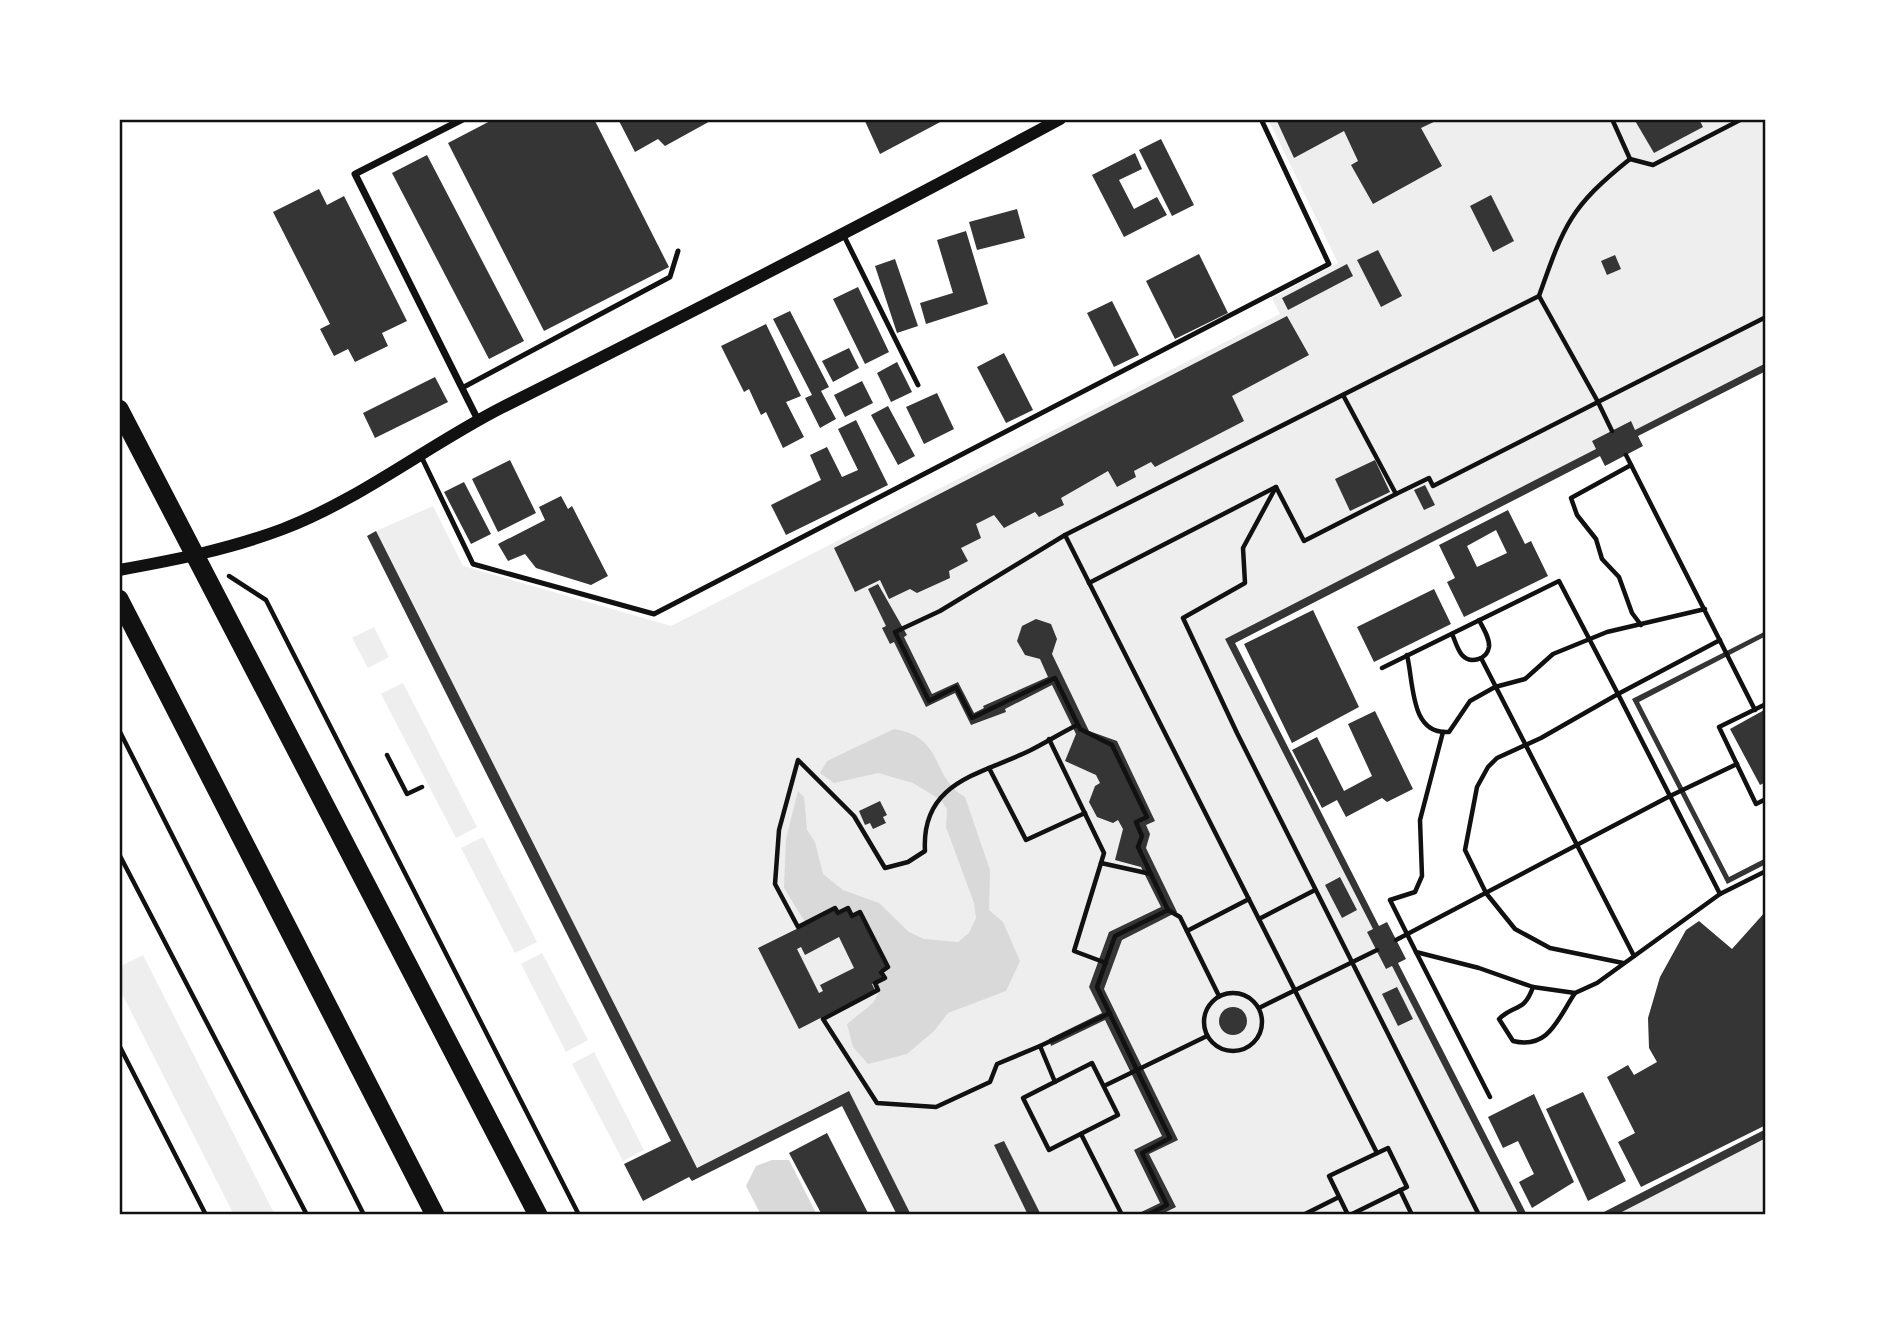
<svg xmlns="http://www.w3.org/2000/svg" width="1885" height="1334" font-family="Manrope,sans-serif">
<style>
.green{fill:#eee}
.water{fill:#d9d9d9}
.building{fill:#353535;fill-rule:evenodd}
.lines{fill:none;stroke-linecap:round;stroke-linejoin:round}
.path{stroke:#111;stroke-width:4.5}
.service{stroke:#111;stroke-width:5}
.minor{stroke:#111;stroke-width:7}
.tertiary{stroke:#111;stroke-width:12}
.trunk{stroke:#111;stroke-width:19}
.neatline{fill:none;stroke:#111;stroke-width:2.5}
</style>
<rect width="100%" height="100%" fill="#fff"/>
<!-- green -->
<g class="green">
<path d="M1268,119h498v244l-131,67 -5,-9 -38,20 4,8 -371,191 148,289 -5,3 18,37 6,-3 127,249h-608l-63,-124 -151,77 -321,-637 57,-25 30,60 208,60 609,-312 -8,-16 66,-35z"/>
<path d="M374,627l15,30 -21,11 -16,-30z"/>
<path d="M403,683l74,144 -21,11 -75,-144z"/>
<path d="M483,837l54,105 -22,11 -54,-105z"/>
<path d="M542,953l46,87 -22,12 -45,-88z"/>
<path d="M143,955l132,260h-41l-115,-227v-21z"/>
<path d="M594,1052l50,98 -21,11 -51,-97z"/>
<path d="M1766,1138v77h-150z"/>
</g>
<!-- water -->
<g class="water">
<path d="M894,729c51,8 36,48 71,68l25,73 -1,40 14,12 17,39 -14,30 -58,22 -14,18 -27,23 -39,10 -15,-17 -6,-23 26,-21 7,-13 -3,-5 9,-6 -33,-65 -14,-3 -3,-5 -31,16 -21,-34 2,-49 12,-48 6,6 3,33 8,12 8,32 20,16 36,13 30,29 15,7 34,3 11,-9 7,-15 -2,-15 -28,-76 1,-18 -6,-9 -28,-17 -35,-10 -44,10 -14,-10 7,-12z"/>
<path d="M772,1160h17l28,55h-56l-15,-29 10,-20z"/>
</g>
<!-- building -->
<g class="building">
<path d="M494,119h100l75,148 -125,64 -96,-188z"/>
<path d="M618,119h96l-49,27 -7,-7 -23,13z"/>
<path d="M864,119h82l-66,35z"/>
<path d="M1276,119h164l-19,9 21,38 -69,38 -22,-39 7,-4 -14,-30 -50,27z"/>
<path d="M1634,119h65l4,8 -49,26z"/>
<path d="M1161,139l33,66 -22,11 -33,-66z"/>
<path d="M1135,153l7,16 -23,11 15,29 23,-12 10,18 -43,22 -32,-62z"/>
<path d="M427,155l97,186 -35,18 -97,-186z"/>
<path d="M319,189l8,16 17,-9 63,125 -25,12 6,13 -33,16 -7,-13 -14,7 -14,-27 10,-5 -57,-112z"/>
<path d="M1491,195l23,46 -21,11 -23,-46z"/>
<path d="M1017,209l8,29 -48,12 -8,-28z"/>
<path d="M966,231l22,73 -62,20 -6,-21 33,-10 -16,-53z"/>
<path d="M1378,250l24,46 -21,11 -24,-47z"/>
<path d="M1199,254l29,59 -53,26 -29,-58z"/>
<path d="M1615,255l6,14 -14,6 -6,-14z"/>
<path d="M895,259l23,67 -21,7 -22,-67z"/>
<path d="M1347,264l6,12 -65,34 -6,-12z"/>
<path d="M858,287l31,65 -24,12 -32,-65z"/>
<path d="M1112,301l27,54 -25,12 -27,-54z"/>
<path d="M790,311l39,76 -8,4 15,28 -16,9 -15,-30 7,-3 -39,-76z"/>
<path d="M1287,316l22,39 -77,41 12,25 -89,46 -4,-5 -17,9 2,6 -19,10 -9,-16 -47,27 3,7 -25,12 -4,-5 -31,16 -10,-13 -18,9 5,14 -20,10 7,13 -19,10 1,7 -33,15 -7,-4 -21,10 -9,-19 -25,12 -21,-44z"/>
<path d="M766,324l35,72 -15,6 18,35 -21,11 -17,-36 -5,3 -12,-26 -5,3 -23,-46z"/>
<path d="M849,348l10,20 -26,14 -11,-21z"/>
<path d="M1004,353l29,57 -27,13 -29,-56z"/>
<path d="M897,362l15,30 -21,10 -14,-29z"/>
<path d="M1766,363v8l-128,65 5,10 -38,20 -5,-10 -365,187 144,283 8,-4 19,37 -8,4 129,252h-8l-127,-249 -6,3 -19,-37 6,-3 -148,-290 371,-190 -4,-8 39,-20 4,9z"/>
<path d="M435,377l13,25 -73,36 -12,-25z"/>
<path d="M862,381l11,22 -28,14 -11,-22z"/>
<path d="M937,393l17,36 -30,15 -18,-37z"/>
<path d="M888,406l27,50 -17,9 -27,-50z"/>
<path d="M856,420l32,65 -102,50 -15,-30 50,-25 -11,-25 17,-8 15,30 16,-7 -20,-41z"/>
<path d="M510,460l26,53 -38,19 -26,-53z"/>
<path d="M1375,460l15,32 -40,19 -15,-32z"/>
<path d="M464,482l27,52 -20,10 -27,-52z"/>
<path d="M1425,485l10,20 -11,5 -10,-20z"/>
<path d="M561,496l7,13 4,-3 36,70 -17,9 -55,-17 -11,-14 -17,7 -10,-17 47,-24 -6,-13z"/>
<path d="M1508,510l17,34 6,-3 17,35 -84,41 -17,-35 8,-4 -16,-33zM1496,530l11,23 -30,14 -10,-21z"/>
<path d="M376,531l321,637 152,-77 62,124h-14l-55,-109 -150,75 -3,-4 -46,24 -19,-37 47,-23 -304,-605z"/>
<path d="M878,584l29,51 -3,2 28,57 26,-12 16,31 10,-5 -1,-2 65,-29 -8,-18 -15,-4 -8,-14 5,-15 14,-7 15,5 6,15 -5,15 37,77 28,10 38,80 -9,4 4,9 -4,14 31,64 -55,28 -18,49 74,151 -29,14 27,53 -16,8h-25l25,-12 -26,-53 28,-14 -57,-116 -54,26 -2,-7 53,-26 -13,-26 20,-55 52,-25 -20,-40 -26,-7 8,-31 -5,-9 -5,3 -16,-6 -8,-15 6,-16 5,-3 -4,-8 -31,-14 11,-27 -24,-49 -47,24 1,3 -35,13 -16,-32 -29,14 -32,-65 -4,2 -8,-16 4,-2 -18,-37z"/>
<path d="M1434,589l17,35 -77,38 -17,-35z"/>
<path d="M1313,610l46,97 -67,36 -48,-99z"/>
<path d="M1766,631v5l-127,66 90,175 37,-19v6l-39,20 -95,-185z"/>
<path d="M1766,709v73l-6,3 -30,-56z"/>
<path d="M1375,711l38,78 -26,13 -5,-4 -36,19 -9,-17 -15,8 -30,-58 25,-13 27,54 28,-15 -24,-52z"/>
<path d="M880,801l7,14 -4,2 3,6 -13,6 -3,-6 -5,2 -6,-14z"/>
<path d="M1340,877l17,33 -15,8 -17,-33z"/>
<path d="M835,910l3,5 10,-5 4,8 7,-4 27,53 -7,4 4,8 -11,5 3,6 -76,39 -41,-81zM839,937l15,31 -34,17 3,6 -4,2 -22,-44 4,-2 4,8z"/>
<path d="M1766,911v214l-125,62 -23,-45 17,-9 -28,-56 21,-12 6,10 23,-13 -8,-14 -1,-30 12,-41 26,-47 13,-9 33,28z"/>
<path d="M1397,987l16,32 -15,7 -16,-32z"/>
<circle cx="1233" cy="1021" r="14"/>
<path d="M1583,1092l43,89 -38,20 -42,-92z"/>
<path d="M1534,1094l40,88 -42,26 -13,-26 15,-8 -16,-33 -15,7 -15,-31z"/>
<path d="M1766,1129v9l-150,77h-18z"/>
<path d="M827,1133l42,82h-47l-33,-62z"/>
<path d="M1004,1141l37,74h-13l-34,-70z"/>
</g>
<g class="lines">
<!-- path -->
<g class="path">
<path d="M1612,119l18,40"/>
<path d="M1539,296l59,106 168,-85"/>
<path d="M1343,395l53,99 33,-16 4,8 165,-84 14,29"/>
<path d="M1626,455l129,255"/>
<path d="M1631,465l-60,33 6,17 19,24 6,20 17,18 13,36 9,12"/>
<path d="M1276,487l-33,61 2,35 -62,35 54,115 242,482"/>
<path d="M1065,535l312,618"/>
<path d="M229,576l37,24 313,615"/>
<path d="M1089,583l187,-96 28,54 92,-47"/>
<path d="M1452,634c3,6 5,15 10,21 8,9 25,5 27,-8 1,-9 -6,-19 -10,-27"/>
<path d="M1720,640l-102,54 102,200"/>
<path d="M1407,655c7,29 3,80 42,77l21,-31 25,-14 30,-8 28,-25 54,-22 98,-23"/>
<path d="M1481,658l153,298"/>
<path d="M1382,668l177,-87 59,113 -77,44 -44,20 -9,9 -11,20 -12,63 21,43 29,36 35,19 73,15"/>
<path d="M1766,704l-47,23 37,77 10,-5"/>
<path d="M119,730l245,485"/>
<path d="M1443,732l-23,88 2,56 -7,16 -25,8 26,52 63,16 54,19 42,6 22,-10 123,-89 46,-23"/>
<path d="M1049,739l55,114 -3,10"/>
<path d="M387,755l20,39 15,-7"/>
<path d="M989,768l37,72 59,-27"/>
<path d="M119,854l188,361"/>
<path d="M1168,910l12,7 39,79"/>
<path d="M1259,919l56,-29"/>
<path d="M1187,931l62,-32"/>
<path d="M1396,940l274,-144 67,-32"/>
<path d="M1416,952l74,145"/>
<path d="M1106,963l-32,-12 27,-88 50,11"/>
<path d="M1533,987c-9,26 -19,17 -34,32l14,22c36,9 45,-23 62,-48"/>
<circle cx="1233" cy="1022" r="29"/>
<path d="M1259,1008l118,-58"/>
<path d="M1207,1036l-70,34 -40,-83 18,-51 53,-26 -30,-63 4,-11 -6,-14 11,-5 -35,-72 -32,-16 -25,-51 -83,40 -16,-31 -27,14 -34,-69 45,-21 125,-76 474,-239c25,-71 31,-89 91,-137l23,6 89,-46"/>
<path d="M119,1045l87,170"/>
<path d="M1040,1046l70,-33"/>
<path d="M1092,1063l26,52 -69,35 -26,-52z"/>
<path d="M1055,1082l-15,-36 -43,18 -7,18 -54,25 -59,-4 -54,-84 55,-29 -3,-7 10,-5 -4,-6 7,-5 -28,-55 -8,4 -4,-8 -10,5 -3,-5 -37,19 -23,-43 4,-54 19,-70 56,56 31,52 23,-6 17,-11c-4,-69 54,-76 104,-100 16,-8 32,-18 48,-26"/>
<path d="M1104,1086l33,-16 33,68 -28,15 25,52 -20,10"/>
<path d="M1081,1134l41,81"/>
<path d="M1400,1190l12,25"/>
<path d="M1303,1215l36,-18"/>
<path d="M1348,1215l-19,-39 59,-28 19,39 -57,28"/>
</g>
<!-- service -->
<g class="service">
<path d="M844,236l74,149"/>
<path d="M462,388l208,-111 8,-26"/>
<path d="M421,456l52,108 181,50 675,-350 -68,-145"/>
</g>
<!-- minor -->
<path class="minor" d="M463,119l-108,55 123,246"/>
<!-- tertiary -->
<path class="tertiary" d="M119,570c56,-10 111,-21 164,-41 78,-30 144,-83 218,-121 187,-94 374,-189 559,-289"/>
<!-- trunk -->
<g class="trunk">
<path d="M119,409l419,806"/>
<path d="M119,599l316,616"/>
</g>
</g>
<!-- border -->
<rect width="1885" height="1334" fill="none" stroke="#ffffff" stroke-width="242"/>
<rect x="121" y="121" width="1643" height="1092" class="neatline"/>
</svg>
